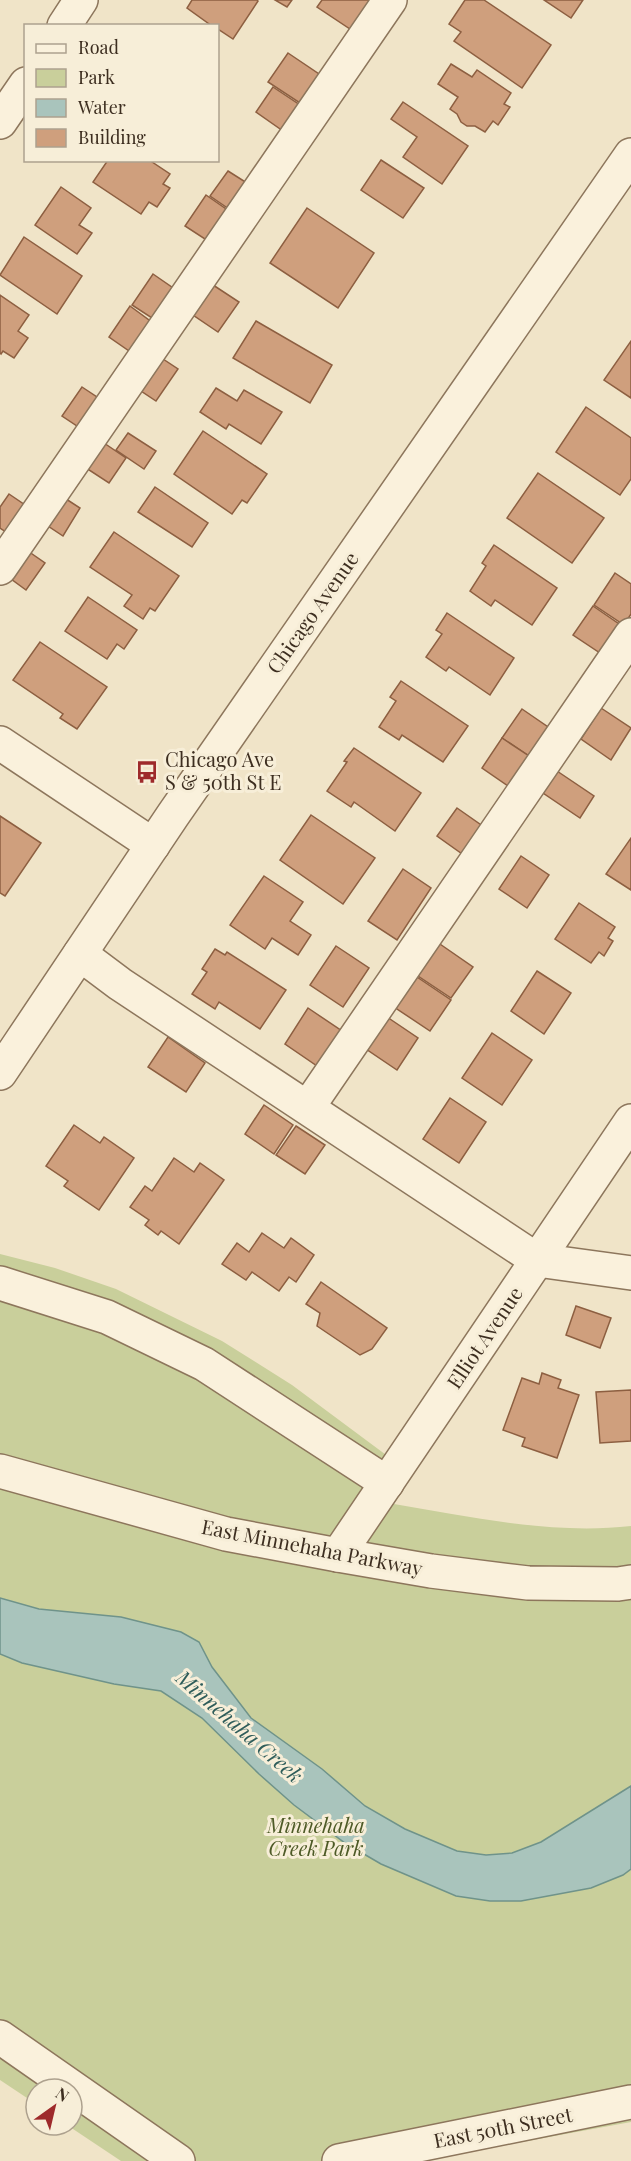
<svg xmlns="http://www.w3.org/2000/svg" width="631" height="2161" font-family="'Playfair Display',serif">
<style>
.green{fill:#c9cf9b}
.water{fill:#a9c4bc;stroke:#6f938a;stroke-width:1.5}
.building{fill:#cf9f7d;stroke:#8d5f41;stroke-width:1.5}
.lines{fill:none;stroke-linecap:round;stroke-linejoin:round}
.minor-casing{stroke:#8d765c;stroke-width:36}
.minor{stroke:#faf1dc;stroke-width:33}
.labels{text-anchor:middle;stroke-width:6;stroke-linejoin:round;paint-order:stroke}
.street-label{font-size:20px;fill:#3d2e20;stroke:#f7eed8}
.poi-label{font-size:20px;fill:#3d2e20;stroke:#f7eed8;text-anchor:start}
.park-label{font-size:20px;font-style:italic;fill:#4d5a26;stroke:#f7eed8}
.water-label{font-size:21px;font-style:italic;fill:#2f5d5a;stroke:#f7eed8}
</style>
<rect width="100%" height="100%" fill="#f0e4c8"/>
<!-- green -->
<path class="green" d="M0,1254l55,14 61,21 106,52 70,44 121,90 -19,29c78,13 158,31 237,22v596l-214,39h-296l-54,-36h5v-36h-36v15l-36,-24z"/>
<!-- water -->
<path class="water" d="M0,1598l39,11 82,8 60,15 18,10 13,25 39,51 71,51 43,37 40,23 52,22 29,4 26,-2 29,-11 90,-56v83l-8,6 -32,13 -70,13h-31l-34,-5 -75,-32 -36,-21 -51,-38 -35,-31 -57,-56 -41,-27 -47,-7 -92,-21 -22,-9z"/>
<!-- building -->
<g class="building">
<path d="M192,0h65l1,1 -25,38 -15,-10v-3h-6l-25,-18z"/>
<path d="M275,0h17l-5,7z"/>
<path d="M322,0h52l-21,31 -36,-24z"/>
<path d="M465,0h19l67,45 -29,43 -68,-47 7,-9 -12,-8z"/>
<path d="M544,0h39l-12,18z"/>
<path d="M288,53l34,23 -19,29 -35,-23z"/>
<path d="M451,64l21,13 5,-7 34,23 -7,11 6,3 -12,18 -5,-4 -8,11 -10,-6h-8l-6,-4 -4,-8 -7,-5 8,-12 -20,-13z"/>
<path d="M273,87l27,18 -17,26 -27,-19z"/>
<path d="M403,102l65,44 -26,38 -39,-27 14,-20 -26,-18z"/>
<path d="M108,160h41l21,14 -7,10 7,4 -13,19 -8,-5 -8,12 -48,-32z"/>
<path d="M381,160l43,28 -21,30 -42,-28z"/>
<path d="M228,171l19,12 -18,26 -19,-13z"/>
<path d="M61,187l30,21 -12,17 13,8 -15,21 -42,-29z"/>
<path d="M206,195l23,16 -21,30 -23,-15z"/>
<path d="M307,208l67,45 -36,55 -68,-45z"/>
<path d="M24,237l58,39 -25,38 -57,-39z"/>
<path d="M153,274l23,16 -21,30 -23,-15z"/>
<path d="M210,283l29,19 -21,30 -28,-19z"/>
<path d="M0,295l29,20 -11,16 10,7 -14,20 -11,-7 -2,3 -1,-1z"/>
<path d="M130,306l23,17 -21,30 -23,-16z"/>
<path d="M256,321l76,44 -22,38 -77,-45z"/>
<path d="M631,341v57l-27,-18z"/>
<path d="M160,357l18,12 -22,32 -18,-12z"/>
<path d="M82,387l18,12 -20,29 -18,-12z"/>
<path d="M216,388l21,13 7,-11 38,22 -21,32 -32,-20 -3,5 -26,-17z"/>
<path d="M586,407l45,31v41l-11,16 -64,-43z"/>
<path d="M203,431l64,43 -20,29 -5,-3 -10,14 -58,-40z"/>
<path d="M128,433l28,18 -12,18 -28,-19z"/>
<path d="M101,441l25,17 -17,25 -26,-17z"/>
<path d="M538,473l66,45 -32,45 -65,-45z"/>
<path d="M155,487l53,36 -16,24 -54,-35z"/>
<path d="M9,494l19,13 -19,27 -9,-6v-21z"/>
<path d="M63,497l17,11 -17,28 -18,-12z"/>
<path d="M114,532l65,44 -24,35 -5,-3 -7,11 -19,-13 8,-11 -42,-28z"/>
<path d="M494,545l63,43 -25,37 -37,-25 -4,6 -21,-15 16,-25 -4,-3z"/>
<path d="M25,549l20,14 -19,27 -19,-14z"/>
<path d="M615,573l16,11v30l-7,11 -30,-20z"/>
<path d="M88,597l49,33 -13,19 -7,-5 -10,15 -42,-28z"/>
<path d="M593,606l29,20 -19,29 -30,-20z"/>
<path d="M447,613l67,45 -24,37 -41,-28 -3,4 -20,-14 16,-23 -6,-4z"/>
<path d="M40,642l67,45 -30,42 -17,-11 3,-4 -50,-34z"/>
<path d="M401,681l67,45 -25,36 -41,-27 -3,5 -20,-13 17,-26 -6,-4z"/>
<path d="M601,708l30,20 -20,32 -30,-21z"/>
<path d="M522,709l29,20 -19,29 -30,-20z"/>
<path d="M502,738l30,20 -21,30 -29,-20z"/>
<path d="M354,748l67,45 -26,38 -41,-29 -3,5 -24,-16 20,-29 -3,-1z"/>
<path d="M554,769l40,27 -14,22 -40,-27z"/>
<path d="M457,808l27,19 -19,29 -28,-20z"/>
<path d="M311,815l64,43 -32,46 -63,-44z"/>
<path d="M0,816l41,27 -36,53 -5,-3z"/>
<path d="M631,838v52l-25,-16z"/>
<path d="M521,856l28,19 -22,33 -28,-19z"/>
<path d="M403,869l28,19 -34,52 -29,-19z"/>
<path d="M264,876l39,26 -13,19 21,14 -13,20 -26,-17 -7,11 -35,-24z"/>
<path d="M579,903l36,24 -7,11 5,3 -9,15 -5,-4 -8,11 -36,-24z"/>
<path d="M437,942l36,25 -22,31 -36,-24z"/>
<path d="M336,946l33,22 -26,39 -33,-22z"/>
<path d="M215,949l10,6 2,-3 59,38 -26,39 -41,-27 -4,7 -23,-15 15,-22 -5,-3z"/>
<path d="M537,971l34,22 -27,41 -33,-23z"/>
<path d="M414,975l37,25 -21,31 -36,-24z"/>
<path d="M308,1008l37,25 -25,35 -35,-24z"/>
<path d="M387,1017l31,21 -21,32 -31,-21z"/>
<path d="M492,1033l40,27 -30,45 -40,-27z"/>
<path d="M168,1037l37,26 -19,29 -38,-25z"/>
<path d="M450,1098l36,24 -27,41 -36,-24z"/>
<path d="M264,1105l29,20 -19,29 -29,-20z"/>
<path d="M74,1125l26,18 4,-6 30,21 -35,52 -35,-24 4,-5 -22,-15z"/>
<path d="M296,1126l29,19 -20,29 -29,-19z"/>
<path d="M174,1158l20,14 6,-9 24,17 -45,64 -18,-13 -3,4 -13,-10 4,-5 -19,-13 15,-21 7,5z"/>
<path d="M262,1233l22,15 7,-10 23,17 -18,27 -7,-5 -10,14 -27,-19 -6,8 -24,-16 15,-21 12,9z"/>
<path d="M321,1282l66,46 -15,21 -12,6 -43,-29 3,-13 -14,-9z"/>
<path d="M576,1306l35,12 -11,30 -34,-13z"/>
<path d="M542,1373l19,7 -3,8 21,7 -22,63 -35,-12 3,-8 -22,-8 19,-52 17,6z"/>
<path d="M631,1390v51l-31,2 -4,-51z"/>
</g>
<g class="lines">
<!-- minor casing -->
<g class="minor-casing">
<g id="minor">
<path d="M64,26l17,-26"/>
<path d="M0,122l26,-38"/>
<path d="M0,568l390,-568"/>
<path d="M0,743l153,102"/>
<path d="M80,954l40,30 417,276 94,13"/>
<path d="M0,1073l173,-258 458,-660"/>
<path d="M308,1107l323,-472"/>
<path d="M0,1283l107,34 97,47 183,119"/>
<path d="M0,1471l226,63 112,21 93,16 97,12 90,1 13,-2"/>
<path d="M338,1555l293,-434"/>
<path d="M0,2037l178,124"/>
<path d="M339,2161l292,-59"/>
</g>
</g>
<!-- minor -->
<use href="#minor" class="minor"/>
</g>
<!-- icons -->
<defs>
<g id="bus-bare" transform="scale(1.8)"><path d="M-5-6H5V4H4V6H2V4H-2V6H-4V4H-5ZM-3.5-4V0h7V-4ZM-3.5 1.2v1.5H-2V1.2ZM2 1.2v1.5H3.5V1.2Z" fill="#9e2a2b" stroke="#f7eed8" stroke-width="2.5" paint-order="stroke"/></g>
</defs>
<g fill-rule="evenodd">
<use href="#bus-bare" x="147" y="772"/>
</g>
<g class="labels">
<!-- street labels -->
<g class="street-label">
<text transform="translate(313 613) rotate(-55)" y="7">Chicago Avenue</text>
<text transform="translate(485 1338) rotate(-56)" y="7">Elliot Avenue</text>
<text transform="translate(312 1548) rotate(11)" y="7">East Minnehaha Parkway</text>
<text transform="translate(503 2128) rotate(-11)" y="7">East 50th Street</text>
</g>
<!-- poi labels -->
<g class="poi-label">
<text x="165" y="767">Chicago Ave<tspan x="165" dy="23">S &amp; 50th St E</tspan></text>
</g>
<!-- park labels -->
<g class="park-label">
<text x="316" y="1833">Minnehaha<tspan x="316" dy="23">Creek Park</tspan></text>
</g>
<!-- water labels -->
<g class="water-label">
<text transform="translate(239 1727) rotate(41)" y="7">Minnehaha Creek</text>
</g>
</g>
<!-- legend -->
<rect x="24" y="24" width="195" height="138" fill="#f7eed8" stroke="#ada18e" stroke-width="1.5"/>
<rect x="36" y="44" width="30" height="9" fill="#faf1dc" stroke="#ada18e" stroke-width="1.5"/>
<text x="78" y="54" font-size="18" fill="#3d2e20">Road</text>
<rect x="36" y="69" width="30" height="18" fill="#c9cf9b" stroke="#ada18e" stroke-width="1.5"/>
<text x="78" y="84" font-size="18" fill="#3d2e20">Park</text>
<rect x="36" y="99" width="30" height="18" fill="#a9c4bc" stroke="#ada18e" stroke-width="1.5"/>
<text x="78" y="114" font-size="18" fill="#3d2e20">Water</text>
<rect x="36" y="129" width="30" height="18" fill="#cf9f7d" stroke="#ada18e" stroke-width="1.5"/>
<text x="78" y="144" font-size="18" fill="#3d2e20">Building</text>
<!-- north arrow -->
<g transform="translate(54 2107) rotate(34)"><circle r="28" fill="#f7eed8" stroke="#ada18e" stroke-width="1.5"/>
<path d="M0-4.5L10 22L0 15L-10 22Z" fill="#9e2a2b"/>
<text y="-9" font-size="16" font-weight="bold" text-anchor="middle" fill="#3d2e20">N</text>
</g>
</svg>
